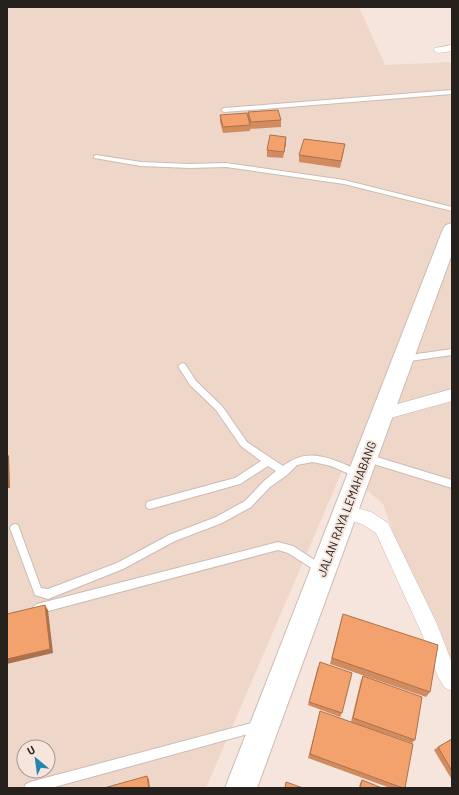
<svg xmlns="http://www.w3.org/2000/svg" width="459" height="795" font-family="Barlow,sans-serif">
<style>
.built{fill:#eed7c9;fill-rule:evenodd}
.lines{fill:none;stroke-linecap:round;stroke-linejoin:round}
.lane-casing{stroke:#cbbbb2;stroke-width:2}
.street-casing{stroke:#cbbbb2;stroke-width:1}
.primary-casing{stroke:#cbbbb2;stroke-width:2}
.lane{fill:#fff;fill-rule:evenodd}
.street{fill:#fff;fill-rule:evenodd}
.primary{fill:#fff;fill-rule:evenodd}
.wall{fill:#d28b5e}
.shaded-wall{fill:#ab714c}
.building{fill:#f4a26d;stroke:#ab714c}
.labels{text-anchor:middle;stroke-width:4;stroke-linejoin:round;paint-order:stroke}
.street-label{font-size:12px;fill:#27211e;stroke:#f5e5dc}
</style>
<rect width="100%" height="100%" fill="#f5e5dc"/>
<!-- built -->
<path class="built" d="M7,7h352l26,58 67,-3v600l-19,-20 -50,-138 -40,-35 -137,319h-199zM24,747h24v24h-24z"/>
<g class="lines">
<!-- lane casing -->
<g class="lane-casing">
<g id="lane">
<path d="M452,90v4l-228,18 -3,-2 3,-2z"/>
<path d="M96,155l45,7 49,2 36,-1 118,17 108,27v4l-108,-27 -118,-17 -36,1 -49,-2 -47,-8v-2z"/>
<path d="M452,349v6l-49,7 -4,-3 4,-3z"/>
<path d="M182,363l3,1 11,17 26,25 25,36 36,24c27,-21 50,-6 78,5l1,3 -1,3 -3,1 -27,-12 -18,-4 -16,3 -10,10 -17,12 -19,20 -29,16 -47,18 -52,28 -75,30 -13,-4 -25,-67 2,-3 3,-1 3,1 23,63 7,1 69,-26 52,-28 47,-18 29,-16 19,-20 12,-10 -8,-5 -28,18 -90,25 -3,-1 -1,-3 1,-3 3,-1 85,-23 26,-17 -20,-15 -25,-36 -26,-25 -12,-19z"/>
<path d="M367,454l85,26v8l-88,-27 -1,-3 1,-3z"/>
<path d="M278,542l15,4 31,20 2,3 -2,3 -3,1 -3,-1 -30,-19 -10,-3 -241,64 -3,-2 -2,-3 2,-3 3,-2z"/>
<path d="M259,721l4,1 1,4 -1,4 -4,1 -208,57h-27l2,-4 4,-2z"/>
</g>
</g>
<!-- street casing -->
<g class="street-casing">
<g id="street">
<path d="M452,45v6l-14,2 -5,-3 2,-2z"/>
<path d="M452,389v12l-69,19 -5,-2 -3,-4 3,-4 5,-2z"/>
<path d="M346,505l25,7 17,11 49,101 15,39v28l-7,-3 -7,-11 -16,-43 -46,-101 -14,-9 -22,-6 -2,-5 2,-5z"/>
</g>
</g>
<!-- primary casing -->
<g class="primary-casing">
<path id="primary" d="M452,223v31l-195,534h-32l218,-559 3,-4z"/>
</g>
<!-- lane -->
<use href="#lane" class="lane"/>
<!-- street -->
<use href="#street" class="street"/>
<!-- primary -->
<use href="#primary" class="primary"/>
</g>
<!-- wall -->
<g class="wall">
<path d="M248,112l33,8v7l-31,2v-3v5l-27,2 -3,-11v-7l28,4z"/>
<path d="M286,137v6l-3,15 -16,-1v-7z"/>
<path d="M344,151l-4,17 -41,-6v-7z"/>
<path d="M343,614l87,78 -4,5 -96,-33 11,-44z"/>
<path d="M318,666l24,47 -2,4 -32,-12z"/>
<path d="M363,676l52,64 -3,3 -61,-21 10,-42z"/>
<path d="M320,711l85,77h-15l-82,-30 11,-42z"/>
<path d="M452,739v41l-18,-30 4,-3z"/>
<path d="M362,780l20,8h-23l1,-5z"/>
</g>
<!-- shaded-wall -->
<g class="shaded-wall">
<path d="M286,137v6l-3,15 1,-6z"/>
<path d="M7,453l2,3 1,32h-3z"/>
<path d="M45,605l3,5 5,43 -46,11v-5z"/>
<path d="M147,776l2,4 1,8h-1z"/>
</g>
<!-- building -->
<g class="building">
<path d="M278,110l3,10 -30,2 -3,-10z"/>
<path d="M247,113l3,12 -27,2 -3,-12z"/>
<path d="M270,135l16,2 -2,15 -17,-2z"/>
<path d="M304,139l41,5 -4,17 -42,-6z"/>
<path d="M45,605l5,44 -43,10v-45z"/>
<path d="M343,614l95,31 -8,47 -98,-34z"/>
<path d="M320,662l32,11 -10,40 -33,-11z"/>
<path d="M363,676l59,21 -7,43 -62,-22z"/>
<path d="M320,711l93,33 -8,44h-2l-93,-34z"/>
<path d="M452,739v32l-14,-24z"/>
<path d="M147,776l2,12h-45z"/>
<path d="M362,780l20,8h-22z"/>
<path d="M286,782l17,6h-18z"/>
</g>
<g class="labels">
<!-- street labels -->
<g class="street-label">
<text transform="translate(347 509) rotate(-69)" y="4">JALAN RAYA LEMAHABANG</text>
</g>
</g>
<!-- border -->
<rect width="459" height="795" fill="none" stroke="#27211e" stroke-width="16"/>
<!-- north arrow -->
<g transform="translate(36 759) rotate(331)"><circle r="19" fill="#f5e5dc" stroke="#a39790"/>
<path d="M0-3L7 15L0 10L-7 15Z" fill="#2484b0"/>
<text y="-6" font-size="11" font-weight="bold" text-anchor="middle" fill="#27211e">U</text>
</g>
</svg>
